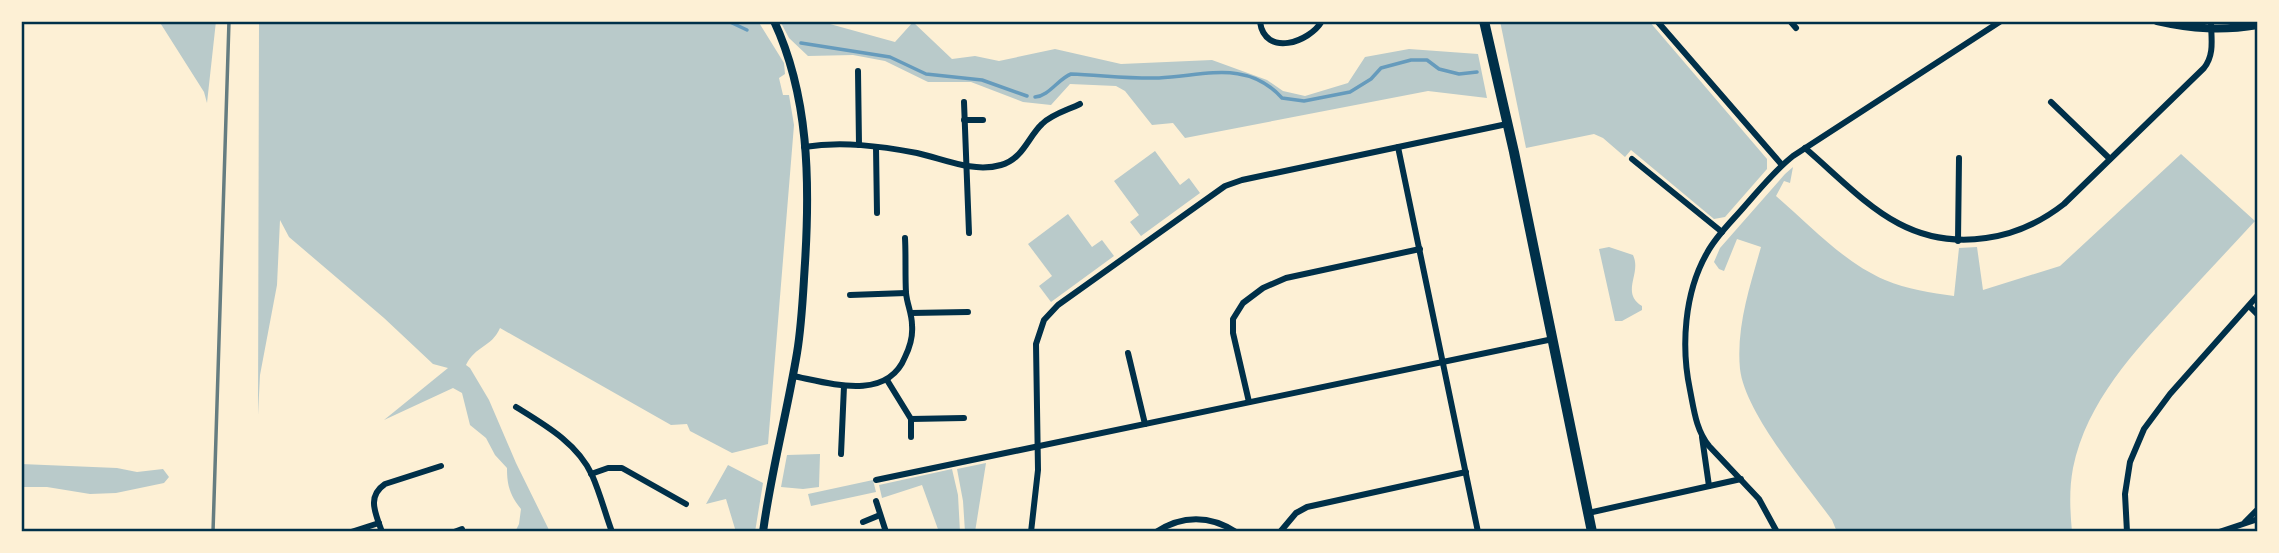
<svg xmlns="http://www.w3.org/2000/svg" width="2279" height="553" font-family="Spectral,serif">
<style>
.green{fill:#b9caca}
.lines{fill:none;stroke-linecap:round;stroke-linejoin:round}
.stream{stroke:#669bbc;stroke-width:3.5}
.minor{stroke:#003049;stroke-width:6}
.tertiary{stroke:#003049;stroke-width:8}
.primary{stroke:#003049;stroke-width:10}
.rail{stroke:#657d81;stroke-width:3.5}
.neatline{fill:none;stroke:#003049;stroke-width:2.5}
</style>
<rect width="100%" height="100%" fill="#fdf0d5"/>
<!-- green -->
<g class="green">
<path d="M159,21h57l-9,82 -3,-11z"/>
<path d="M259,21h499l26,42 1,11 -6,4 4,17h6l5,30 -26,319 -36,9 -42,-22 -3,-7 -16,1 -171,-97c-8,19 -25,18 -34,37l4,3 19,32 27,63 34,69h-35l4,-8 2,-15c-11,-14 -14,-23 -14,-41l-12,-13 -9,-17 -16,-13 -8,-32 -9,-5 -69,32 64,-52 -15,-4 -49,-46 -95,-81 -9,-17 -3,65 -17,90 -2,40z"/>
<path d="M780,21h39l76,21 18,-20 39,37 23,-3 24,5 56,-12 66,15 91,-4 55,20 16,11 22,5 43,-13 17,-26 44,-8 69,5 9,44 -59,-7 -243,47 -12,-15 -21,2 -27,-34 -9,-5 -46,-2 -19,21 -28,-3 -52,-20h-43l-43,-21 -32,-6 -45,1 -19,-18z"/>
<path d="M1500,21h149l118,138v10l-42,48 -11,2 -83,-69 -6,7 -22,-19 -9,-4 -68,14z"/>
<path d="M1155,151l25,34 9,-7 11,15 -59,43 -11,-14 9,-7 -25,-34z"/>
<path d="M2181,154l74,67c-25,27 -51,55 -76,82 -45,49 -92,98 -106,165 -4,21 -3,42 -1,64h-235l-5,-12c-27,-37 -87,-107 -92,-151 -4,-42 10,-83 21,-122l-24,-8 -13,32 -5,-2 -5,-7 6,-14 65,-74 8,-7 -3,16 -6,-2 -8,15c34,29 67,66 109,84 22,9 46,13 69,16l5,-48 18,-1 6,43 77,-24z"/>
<path d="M1068,214l24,33 10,-7 12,16 -63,46 -12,-16 13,-10 -24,-32z"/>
<path d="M1609,247l24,8c9,19 -13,37 9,51v4l-20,11h-7l-16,-72z"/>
<path d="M820,454l-1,33 -16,2 -22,-2 6,-32z"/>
<path d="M986,463l-11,69h-10l-2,-31 -6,-32z"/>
<path d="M21,464l96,4 20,4 26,-3 6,8 -5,6 -48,10 -26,1 -43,-7h-26z"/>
<path d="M728,465l35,18 -8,49h-19l-10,-33 -20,5z"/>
<path d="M952,469l6,26 2,37h-21l-17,-47 -40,13 -3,-13z"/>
<path d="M873,480l3,12 -65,14 -3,-12z"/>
</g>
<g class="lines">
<!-- stream -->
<g class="stream">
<path d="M728,21l19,9"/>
<path d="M801,43l89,14 36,17 56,6 45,16"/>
<path d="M1035,97c14,-1 23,-18 36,-23 29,1 59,5 88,4 45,-2 88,-19 123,20l22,3 46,-9 21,-13 10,-11 30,-8h16l12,9 20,5 18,-2"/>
</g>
<!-- minor -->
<g class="minor">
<path d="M1657,21l125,144"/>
<path d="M1790,21l6,7"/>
<path d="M1260,22c5,35 49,21 62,-1"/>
<path d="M858,71l1,74"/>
<path d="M964,102l5,131"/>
<path d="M2051,102l59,57"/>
<path d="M964,120h19"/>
<path d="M804,147c38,-6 76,-1 113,6 27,6 56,20 84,12 22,-6 27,-28 41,-41 10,-10 26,-14 38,-20"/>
<path d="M876,147l1,66"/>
<path d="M1398,147l80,385"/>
<path d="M1805,148c57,49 98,102 181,90 30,-4 55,-16 78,-34l140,-136c11,-14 7,-30 7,-47"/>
<path d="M1632,159l90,73"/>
<path d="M1958,241l1,-83"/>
<path d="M850,295l56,-2"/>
<path d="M2249,306l9,9"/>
<path d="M911,313l57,-1"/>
<path d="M1128,353l17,71"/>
<path d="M793,376c36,7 94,26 112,-19 5,-10 8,-21 7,-32 0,-11 -5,-21 -6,-32 -1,-18 0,-37 -1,-55"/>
<path d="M887,380l24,39 53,-1"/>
<path d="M1249,402l-16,-69v-14l10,-16 20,-15 23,-10 134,-29"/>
<path d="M516,407c29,18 61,36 76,68 8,18 13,38 20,57"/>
<path d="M911,437v-18"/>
<path d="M1702,437l7,49"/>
<path d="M841,454l3,-68"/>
<path d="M591,474l17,-6h14l64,36"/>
<path d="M876,480l677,-141"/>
<path d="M876,501l10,31"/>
<path d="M1588,513l153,-34"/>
<path d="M863,522l17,-7"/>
<path d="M2245,522l13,-13"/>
<path d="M351,532l28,-9"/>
<path d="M382,532c-6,-18 -16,-35 3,-48l56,-18"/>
<path d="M454,532l8,-3"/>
<path d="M1031,532l7,-62 -2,-126 8,-24 14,-15 167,-119 17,-6 265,-56"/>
<path d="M1156,532c26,-17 54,-17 80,0"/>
<path d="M1280,532l16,-19 11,-6 159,-35"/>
<path d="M1777,532l-18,-33 -50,-53c-13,-16 -15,-36 -19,-56 -9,-43 -6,-97 17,-137 9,-17 24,-31 37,-46 16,-18 30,-36 49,-51l208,-135"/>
<path d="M2127,532l-2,-38 5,-32 14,-33 26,-35 88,-99"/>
<path d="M2219,532l39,-13"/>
</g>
<!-- tertiary -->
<g class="tertiary">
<path d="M2157,21c35,8 65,10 101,4"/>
<path d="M763,532c8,-60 24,-119 34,-179 5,-30 6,-60 8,-90 5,-82 4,-167 -31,-242"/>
</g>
<!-- primary -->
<path class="primary" d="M1484,21l30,131 78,380"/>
<!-- rail -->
<path class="rail" d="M213,532l16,-511"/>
</g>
<!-- border -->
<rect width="2279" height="553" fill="none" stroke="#fdf0d5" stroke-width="46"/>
<rect x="23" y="23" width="2233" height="507" class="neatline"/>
</svg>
